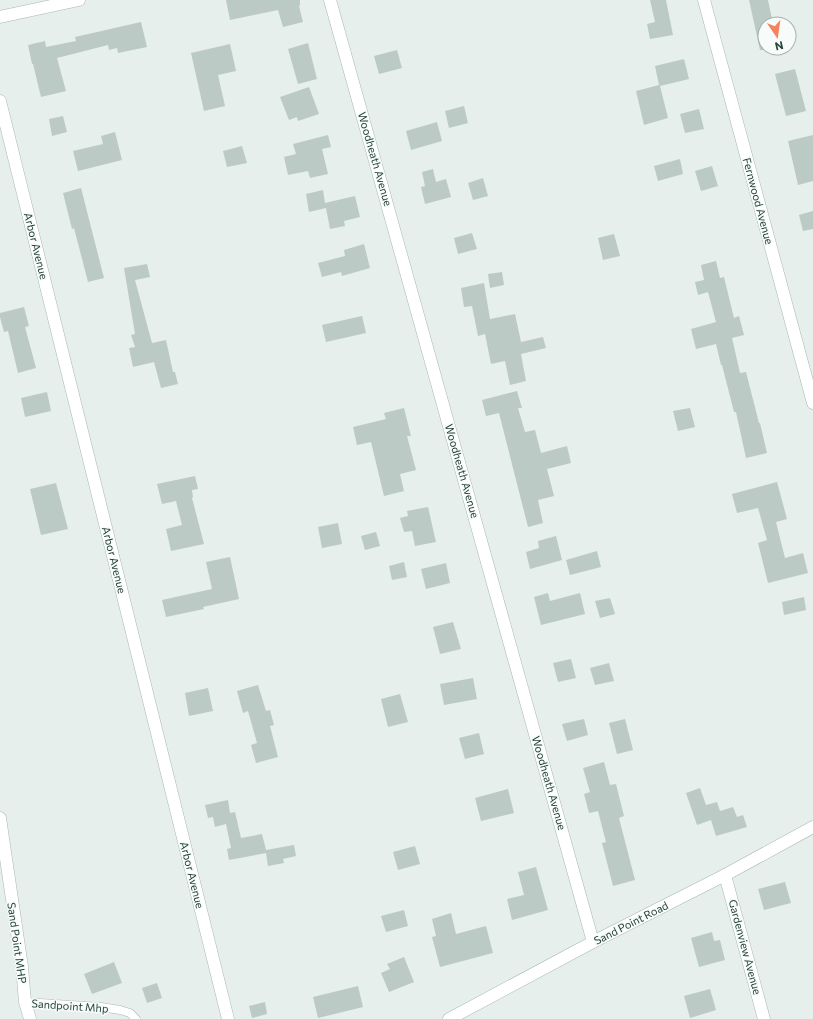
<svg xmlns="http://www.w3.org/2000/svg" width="813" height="1019" font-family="Commissioner,sans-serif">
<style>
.building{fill:#bbcac4}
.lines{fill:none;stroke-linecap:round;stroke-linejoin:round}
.service-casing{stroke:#a8b8b2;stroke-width:9}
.minor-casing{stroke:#a8b8b2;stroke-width:13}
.tertiary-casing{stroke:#a8b8b2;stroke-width:13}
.service{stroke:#fff;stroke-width:8}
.minor{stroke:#fff;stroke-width:12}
.tertiary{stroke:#fff;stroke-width:12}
.labels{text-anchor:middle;stroke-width:3;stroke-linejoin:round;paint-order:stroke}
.street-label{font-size:11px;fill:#24423a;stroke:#f7fbf9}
</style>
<rect width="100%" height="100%" fill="#e6efeb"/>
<!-- building -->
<g class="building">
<path d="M226,0h74v5l-1,1 4,16 -20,5 -5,-17 -48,10z"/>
<path d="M650,0h16l7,35 -23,4 -3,-15 8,-2z"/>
<path d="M749,0h19l5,24h-8v26h-5z"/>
<path d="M141,22l6,25 -29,6 -1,-5 -8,2 -1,-5 -51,13 9,33 -25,6 -8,-33h-1l-4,-19 17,-4 1,6 30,-6 -1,-4z"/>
<path d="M308,43l9,36 -19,5 -10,-35z"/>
<path d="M230,44l6,27 -18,4 7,31 -21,5 -13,-58z"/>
<path d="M397,50l5,18 -23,6 -5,-18z"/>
<path d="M684,59l5,20 -29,7 8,32 -24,7 -8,-34 23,-6 -4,-19z"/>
<path d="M795,69l11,42 -20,5 -11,-42z"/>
<path d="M309,87l10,27 -21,7 -1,-4 -8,3 -9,-23z"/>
<path d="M464,106l4,17 -19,5 -4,-17z"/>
<path d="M699,109l5,20 -19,4 -5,-19z"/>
<path d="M63,116l4,16 -15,4 -3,-17z"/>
<path d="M437,122l5,19 -31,9 -5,-19z"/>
<path d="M115,132l7,28 -44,11 -5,-20 30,-7 -2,-8z"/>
<path d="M328,135l3,12 -9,2 6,25 -18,4 -2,-7 -20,4 -4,-18 12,-3 -3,-10z"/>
<path d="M813,135v46l-15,4 -10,-44z"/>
<path d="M242,146l5,17 -20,4 -4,-16z"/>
<path d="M680,159l3,15 -25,7 -4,-15z"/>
<path d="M712,166l6,20 -17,5 -6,-20z"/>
<path d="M433,169l3,13 10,-3 5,18 -26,7 -4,-17 4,-1 -3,-14z"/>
<path d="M483,178l5,18 -15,4 -5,-17z"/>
<path d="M81,188l23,90 -16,4 -14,-54 -2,1 -9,-36z"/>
<path d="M323,190l2,13 30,-7 5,21 -16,4 1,5 -15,3 -4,-21 -17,4 -3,-18z"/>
<path d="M813,211v18l-10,2 -4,-16z"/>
<path d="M472,233l5,16 -19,5 -4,-16z"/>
<path d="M614,234l6,22 -17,4 -5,-22z"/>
<path d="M364,244l6,24 -28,8 -1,-4 -19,5 -4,-14 27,-7 -1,-6z"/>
<path d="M716,261l4,17 4,-1 10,41 5,-2 5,19 -12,3 8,35 6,-1 13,51h1l7,30 -21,5 -10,-46h-2l-12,-47h-1l-5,-21 -20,5 -5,-20 25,-7 -8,-30 -10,3 -3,-13 9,-2 -3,-15z"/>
<path d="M147,264l3,13 -15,3 17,63 14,-3 7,32h2l3,12 -17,4 -7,-26 -21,5 -4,-19 6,-1 -4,-12 4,-1 -11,-66z"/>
<path d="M502,272l2,13 -14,3 -2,-14z"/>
<path d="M484,283l6,36 25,-5 6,28 22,-5 3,11 -25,6 5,27 -16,4 -5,-24 -14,3 -6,-30 -7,2 -6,-30 -8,1 -3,-19z"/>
<path d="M24,307l5,19 -4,1 11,41 -18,5 -10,-42 -4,1 -4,-15v-4z"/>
<path d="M362,316l4,17 -40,9 -4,-17z"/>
<path d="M517,391l5,17h-4l7,24 10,-2 6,23 26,-7 4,17 -24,6 7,27 -16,4 5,23 -15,4 -29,-114 -13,3 -4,-16z"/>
<path d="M47,392l4,19 -26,6 -4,-19z"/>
<path d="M404,408l7,28h-4l9,34 -16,4 4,17 -20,5 -13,-54 -14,3 -4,-18 33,-8 -2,-6z"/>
<path d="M690,408l5,19 -17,4 -5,-20z"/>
<path d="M195,476l3,13 -6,1 1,7 -1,1 12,46 -33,7 -5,-22 16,-4 -6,-24 -14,3 -5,-20z"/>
<path d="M777,482l10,37 -11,3 9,36 18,-5 5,20 -40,10 -10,-40 9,-3 -9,-32 -21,5 -5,-19z"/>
<path d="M56,483l12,46 -27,6 -11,-46z"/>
<path d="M428,507l8,35 -21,4 -3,-15 -8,1 -4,-14 8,-2 -1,-5z"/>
<path d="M338,523l4,21 -20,4 -4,-21z"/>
<path d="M376,532l4,14 -15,4 -4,-14z"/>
<path d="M556,536l6,24 -32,9 -4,-17 13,-4 -1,-7z"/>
<path d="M597,551l4,16 -31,8 -4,-15z"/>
<path d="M230,557l9,42 -36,8 1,2 -38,8 -4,-17 50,-11 -6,-27z"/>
<path d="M404,562l3,15 -15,3 -3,-14z"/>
<path d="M446,563l4,20 -24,6 -5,-20z"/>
<path d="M548,593l2,8 30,-8 5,21 -44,11 -7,-28z"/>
<path d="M804,597l2,13 -22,5 -2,-13z"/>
<path d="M610,598l5,16 -15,4 -5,-17z"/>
<path d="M453,622l8,27 -21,5 -7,-27z"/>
<path d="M571,659l5,19 -18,4 -5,-19z"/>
<path d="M609,663l5,18 -19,4 -5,-17z"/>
<path d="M473,678l4,21 -33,6 -4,-21z"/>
<path d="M258,685l8,26 4,-1 4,15 -4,1 8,31 -22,6 -5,-18 6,-2 -9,-32 -5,2 -6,-22z"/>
<path d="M208,688l5,23 -24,5 -4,-23z"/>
<path d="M400,694l8,28 -20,5 -7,-28z"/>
<path d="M584,719l4,16 -21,6 -5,-17z"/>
<path d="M625,719l8,31 -16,4 -8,-31z"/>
<path d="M479,733l5,21 -19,5 -6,-21z"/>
<path d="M604,762l6,23 6,-1 8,32 -5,2 16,62 -22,6 -11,-43 4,-1 -8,-31 -9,2 -5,-19 6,-2 -7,-24z"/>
<path d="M700,788l6,17 11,-3 3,9 13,-4 4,10 6,-2 4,12 -31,9 -5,-16 -14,5 -11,-32z"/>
<path d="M508,789l6,24 -33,8 -6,-23z"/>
<path d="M228,800l2,13 5,-1 6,26 21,-4 4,16 28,-5 2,11 -13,3 1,4 -16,3 -2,-13 -37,7 -2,-11 4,-1 -5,-24 -11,3 -2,-10 -5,1 -3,-13z"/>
<path d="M415,846l5,18 -22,6 -5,-18z"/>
<path d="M536,867l12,43 -36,10 -5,-21 17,-4 -6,-23z"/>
<path d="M785,882l6,21 -27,7 -6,-21z"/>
<path d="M404,910l4,16 -22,6 -5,-16z"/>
<path d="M451,913l5,21 30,-8 7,27 -53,14 -8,-30 4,-1 -4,-17z"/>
<path d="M712,932l2,9 6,-1 5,20 -26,7 -8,-29z"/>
<path d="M404,957l10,25 -25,10 -8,-19 9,-4 -3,-5z"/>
<path d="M114,962l8,21 -30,11 -8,-20z"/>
<path d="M157,983l5,15 -15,5 -5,-15z"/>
<path d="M358,986l5,21 -45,11 -5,-21z"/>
<path d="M710,989l6,21 -26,8 -6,-22z"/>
<path d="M265,1002l2,12 -15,4 -3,-12z"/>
</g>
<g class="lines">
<!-- service casing -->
<g class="service-casing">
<path id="service" d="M25,1002l76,5 19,3 10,3 6,6"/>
</g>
<!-- minor casing -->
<g class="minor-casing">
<g id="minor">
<path d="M330,0l263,942"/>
<path d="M704,0l109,403"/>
<path d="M0,17l79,-17"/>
<path d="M0,101l228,918"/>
<path d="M0,818l22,149 3,35 5,17"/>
<path d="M725,875l39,144"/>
</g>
</g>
<!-- tertiary casing -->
<g class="tertiary-casing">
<path id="tertiary" d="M449,1019l144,-77 132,-67 88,-48"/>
</g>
<!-- service -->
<use href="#service" class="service"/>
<!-- minor -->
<use href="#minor" class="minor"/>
<!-- tertiary -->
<use href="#tertiary" class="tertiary"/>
</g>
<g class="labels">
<!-- street labels -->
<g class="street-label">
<text transform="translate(375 159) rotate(74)" y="4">Woodheath Avenue</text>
<text transform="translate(758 201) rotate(75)" y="4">Fernwood Avenue</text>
<text transform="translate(36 246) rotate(76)" y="4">Arbor Avenue</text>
<text transform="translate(462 471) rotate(74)" y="4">Woodheath Avenue</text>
<text transform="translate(114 560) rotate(76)" y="4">Arbor Avenue</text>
<text transform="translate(549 783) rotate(74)" y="4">Woodheath Avenue</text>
<text transform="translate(192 875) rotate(76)" y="4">Arbor Avenue</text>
<text transform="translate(631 923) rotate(-27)" y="4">Sand Point Road</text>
<text transform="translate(17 943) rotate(82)" y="4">Sand Point MHP</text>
<text transform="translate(745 947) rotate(75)" y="4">Gardenview Avenue</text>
<text transform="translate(70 1006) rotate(4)" y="4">Sandpoint Mhp</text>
</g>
</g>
<!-- north arrow -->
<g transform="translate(777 36) rotate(167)"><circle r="19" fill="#f7fbf9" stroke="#a3b1ad"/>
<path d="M0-3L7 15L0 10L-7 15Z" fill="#f4845f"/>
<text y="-6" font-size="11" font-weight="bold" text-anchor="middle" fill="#24423a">N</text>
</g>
</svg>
